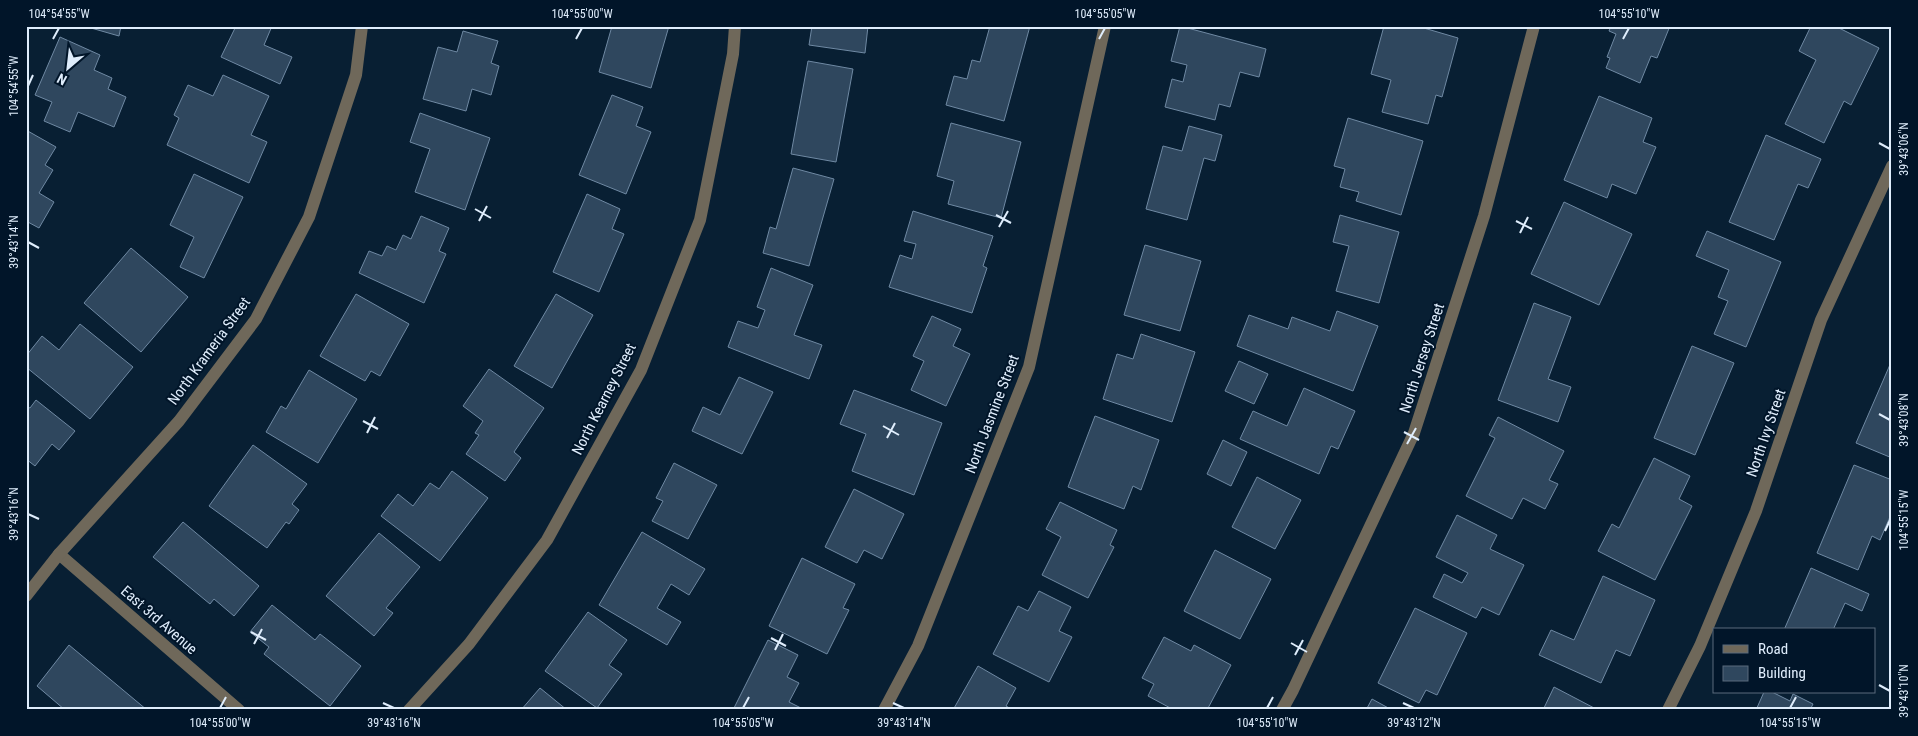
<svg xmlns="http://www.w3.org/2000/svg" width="1918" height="736" font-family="'Roboto Condensed',sans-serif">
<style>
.building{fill:#2f475e;stroke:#6f89a3}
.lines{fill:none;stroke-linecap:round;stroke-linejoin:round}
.minor{stroke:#6f685a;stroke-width:12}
.ticks{fill:none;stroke:#dfedfc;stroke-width:2}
.labels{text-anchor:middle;stroke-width:4;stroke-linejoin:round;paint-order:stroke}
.street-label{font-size:15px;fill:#dfedfc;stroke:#011529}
.neatline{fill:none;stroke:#dfedfc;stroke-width:2}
.ticks-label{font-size:12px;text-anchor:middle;fill:#dfedfc}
</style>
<rect width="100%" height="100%" fill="#081f33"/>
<!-- building -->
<g class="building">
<path d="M84,26h37l-2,10z"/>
<path d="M236,26h36l-8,19 28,12 -12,27 -59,-27z"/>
<path d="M612,26h57l-18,62 -52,-16z"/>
<path d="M812,26h56l-3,27 -56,-8z"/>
<path d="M990,26h40l-26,95 -58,-16 8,-29 13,3 5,-19 8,2z"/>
<path d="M1180,26l86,23 -7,28 -19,-5 -10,35 -11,-3 -4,16 -50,-13 7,-28 11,3 4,-17 -16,-4z"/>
<path d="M1384,26h33l41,12 -16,59 -6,-2 -8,29 -46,-12 9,-32 -20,-6z"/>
<path d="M1611,26h59l-13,32 -6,-2 -11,27 -34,-15 4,-10 -3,-1 9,-23 -7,-3z"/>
<path d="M1811,26h24l44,22 -28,57 -7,-4 -20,42 -39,-19 31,-64 -17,-9z"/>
<path d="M463,31l35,10 -7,22 8,3 -8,29 -19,-6 -6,22 -43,-12 15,-52 19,5z"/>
<path d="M60,37l40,18 -6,15 18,8 -4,11 18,8 -12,30 -36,-15 -8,20 -26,-11 8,-19 -17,-7z"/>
<path d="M808,61l45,8 -17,93 -45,-8z"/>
<path d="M223,75l46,21 -18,39 16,7 -18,41 -82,-38 12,-27 -5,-3 14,-30 25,11z"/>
<path d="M612,95l31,12 -7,19 15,6 -25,62 -47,-19z"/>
<path d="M1599,96l53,22 -9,24 13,5 -20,47 -24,-10 -5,14 -43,-18z"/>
<path d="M420,113l70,25 -25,72 -50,-18 15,-43 -20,-7z"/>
<path d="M1348,118l75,23 -22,74 -45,-14 3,-9 -19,-5 5,-18 -11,-3z"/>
<path d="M951,123l70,19 -20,76 -53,-14 6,-23 -17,-5z"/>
<path d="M1189,126l33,9 -7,26 -11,-3 -17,62 -41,-11 17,-63 19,5z"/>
<path d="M26,130l30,17 -11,18 8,5 -14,23 15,9 -15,26 -13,-7z"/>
<path d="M1766,135l55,24 -13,29 -10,-4 -24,56 -45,-18z"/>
<path d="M793,168l41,11 -25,87 -46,-13 7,-26 6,2z"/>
<path d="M194,174l49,23 -39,81 -24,-11 14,-30 -24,-12z"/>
<path d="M587,194l33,15 -8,20 12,5 -25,58 -46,-20z"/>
<path d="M1564,202l68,32 -33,71 -68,-31z"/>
<path d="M913,211l80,25 -10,30 4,2 -15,45 -83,-26 11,-32 12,4 4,-15 -12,-3z"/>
<path d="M1340,215l59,17 -20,71 -43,-12 13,-45 -16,-4z"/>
<path d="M421,216l28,12 -10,23 7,3 -22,49 -65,-30 10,-22 13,5 5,-10 9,4 7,-15 8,4z"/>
<path d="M1707,231l74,31 -35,85 -32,-13 14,-33 -10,-4 11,-27 -33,-14z"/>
<path d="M1145,245l56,16 -21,70 -56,-16z"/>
<path d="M131,248l57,49 -47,55 -57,-49z"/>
<path d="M771,268l42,17 -19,50 28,10 -13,34 -81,-32 10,-26 20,7 7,-18 -8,-3z"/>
<path d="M356,294l53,30 -29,52 -9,-5 -6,10 -45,-25z"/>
<path d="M556,294l37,21 -41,73 -38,-22z"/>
<path d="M1534,303l37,14 -23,62 23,8 -13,35 -60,-22z"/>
<path d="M1337,311l41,15 -25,65 -116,-45 12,-31 39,14 4,-12 38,14z"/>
<path d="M932,316l29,13 -8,17 17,8 -24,52 -35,-16 13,-29 -11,-5z"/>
<path d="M80,324l53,43 -43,52 -64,-52v-11l16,-20 17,14z"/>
<path d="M1141,334l54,18 -23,70 -69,-23 14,-45 16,5z"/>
<path d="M1692,346l42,17 -39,92 -41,-17z"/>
<path d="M1892,360v98l-36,-15z"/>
<path d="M1239,361l29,13 -14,30 -29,-13z"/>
<path d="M489,369l55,39 -30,44 7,6 -16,23 -39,-27 13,-19 -4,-2 8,-12 -20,-15z"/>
<path d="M309,370l48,29 -39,64 -52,-31 15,-26 5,3z"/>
<path d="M739,377l34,15 -31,62 -50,-23 11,-24 17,8z"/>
<path d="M1304,388l51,23 -17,38 -7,-3 -12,28 -79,-35 13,-28 34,15z"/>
<path d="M854,390l88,33 -28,72 -62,-24 14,-37 -26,-10z"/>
<path d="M36,400l39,31 -16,19 -7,-6 -17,22 -9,-7v-53l4,2z"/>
<path d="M1095,416l64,24 -18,50 -8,-4 -9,23 -56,-22z"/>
<path d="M1498,417l66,34 -15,29 9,4 -13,25 -22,-11 -11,21 -46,-23 29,-58 -6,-3z"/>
<path d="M1223,440l24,12 -16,34 -24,-12z"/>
<path d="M253,445l54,39 -15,20 7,6 -10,14 -3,-2 -19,26 -58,-42z"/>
<path d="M1654,458l36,18 -11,23 13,7 -37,74 -57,-29 14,-27 7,4z"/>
<path d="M674,463l43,22 -29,54 -36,-18 11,-20 -7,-3z"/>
<path d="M1854,465l38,15v32l-12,28 -8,-4 -14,34 -41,-17z"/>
<path d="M452,471l36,27 -48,63 -59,-45 17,-22 15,12 17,-23 9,6z"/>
<path d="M1257,477l44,23 -26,49 -43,-22z"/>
<path d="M854,489l50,25 -22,45 -18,-9 -7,13 -32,-16z"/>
<path d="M1060,502l57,28 -7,15 4,2 -26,51 -46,-23 19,-38 -15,-8z"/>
<path d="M1457,515l40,20 -7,14 34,16 -25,50 -17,-8 -6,11 -43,-21 11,-23 18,9 6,-10 -32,-16z"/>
<path d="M183,522l76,64 -25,30 -20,-17 -4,5 -57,-47z"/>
<path d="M642,532l63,37 -16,26 -18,-11 -14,24 24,14 -14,23 -68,-40z"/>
<path d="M379,533l41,34 -34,41 7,5 -19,23 -48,-40z"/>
<path d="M1215,550l56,29 -31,60 -56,-28z"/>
<path d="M802,558l53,26 -12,24 6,2 -22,44 -58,-28z"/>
<path d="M1811,568l58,26 -7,17 -17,-8 -12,27h-49z"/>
<path d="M1603,576l52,24 -25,56 -14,-6 -15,33 -62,-28 12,-25 23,10z"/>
<path d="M1039,591l32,16 -12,24 13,6 -23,45 -56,-28 25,-48 10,5z"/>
<path d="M272,605l43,35 5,-6 41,32 -31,40 -66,-52 5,-7 -19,-15z"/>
<path d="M1415,608l52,25 -30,62 -11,-5 -7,13 -41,-20z"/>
<path d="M588,612l39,28 -18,25 13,9 -25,34 -52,-37z"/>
<path d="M1164,637l27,14 3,-6 37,20 -24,45h-33l-26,-14 6,-12 -12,-6z"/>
<path d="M768,640l30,15 -11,22 12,6 -10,19 16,8h-68l-3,-2z"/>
<path d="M69,645l78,65h-82l-28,-24z"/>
<path d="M978,666l38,22 -10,18 7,4h-60z"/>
<path d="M1554,687l44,23h-55z"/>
<path d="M540,688l27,22h-46z"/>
<path d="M1764,692h8l18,9 3,-7 20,10 -3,6h-54z"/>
<path d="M1372,699l20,11h-26z"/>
</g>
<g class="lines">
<!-- minor -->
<g class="minor">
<path d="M59,554l180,156"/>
<path d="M26,596l33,-42 120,-133 77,-102 53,-102 47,-142 6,-49"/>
<path d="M409,710l60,-66 78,-104 94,-170 59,-150 33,-166 2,-28"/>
<path d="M884,710l34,-64 111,-279 76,-341"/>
<path d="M1282,710l11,-20 121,-257 70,-217 50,-190"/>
<path d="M1668,710l32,-64 56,-135 65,-191 71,-154"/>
</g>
</g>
<!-- ticks -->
<path class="ticks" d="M53,39l6,-11M576,39l6,-11M1099,39l6,-11M1623,39l6,-11M28,86l5,-11M1879,143l11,6M475,209l16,9M996,215l15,8M479,221l8,-15M1516,221l16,8M999,227l9,-16M1520,233l8,-16M28,242l11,6M1879,414l11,6M363,421l15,8M883,426l16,9M1404,432l15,8M367,433l8,-16M887,438l8,-15M1407,444l9,-16M28,514l11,5M1885,531l5,-11M251,632l15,8M771,638l15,8M1291,643l16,9M254,644l8,-15M775,650l8,-16M1295,655l8,-15M1879,685l11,6M383,703l11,5M893,703l11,5M1403,703l11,5M220,708l6,-11M743,708l6,-11M1267,708l6,-11M1790,708l6,-11"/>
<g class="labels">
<!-- street labels -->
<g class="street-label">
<text transform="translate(209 351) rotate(-54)" y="5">North Krameria Street</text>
<text transform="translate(1422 358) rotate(-72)" y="5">North Jersey Street</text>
<text transform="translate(604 399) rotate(-63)" y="5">North Kearney Street</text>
<text transform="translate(992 414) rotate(-69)" y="5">North Jasmine Street</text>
<text transform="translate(1766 433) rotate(-71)" y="5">North Ivy Street</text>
<text transform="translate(159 620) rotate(41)" y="5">East 3rd Avenue</text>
</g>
</g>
<!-- border -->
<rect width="1918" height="736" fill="none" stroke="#011529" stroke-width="55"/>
<!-- legend -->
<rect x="1713" y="628" width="162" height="65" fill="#011529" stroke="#5a6b7d"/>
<rect x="1723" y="645" width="25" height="8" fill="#6f685a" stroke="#5a6b7d"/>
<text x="1758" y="654" font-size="15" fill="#dfedfc">Road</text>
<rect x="1723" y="666" width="25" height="15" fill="#2f475e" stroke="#5a6b7d"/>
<text x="1758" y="678" font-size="15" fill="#dfedfc">Building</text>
<!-- north arrow -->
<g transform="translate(68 68) rotate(208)" stroke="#011529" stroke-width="4" paint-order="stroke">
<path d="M0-4L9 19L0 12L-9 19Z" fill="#dfedfc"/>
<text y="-8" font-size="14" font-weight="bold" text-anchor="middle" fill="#dfedfc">N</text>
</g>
<rect x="28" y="28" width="1862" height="680" class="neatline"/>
<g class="ticks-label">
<text x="59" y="18">104°54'55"W</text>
<text x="582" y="18">104°55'00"W</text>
<text x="1105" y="18">104°55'05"W</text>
<text x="1629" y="18">104°55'10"W</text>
<text transform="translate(14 86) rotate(-90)" y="4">104°54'55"W</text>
<text transform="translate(1904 149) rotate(-90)" y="4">39°43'06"N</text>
<text transform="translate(14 242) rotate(-90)" y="4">39°43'14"N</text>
<text transform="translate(1904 420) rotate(-90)" y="4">39°43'08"N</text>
<text transform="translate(14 514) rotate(-90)" y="4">39°43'16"N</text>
<text transform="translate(1904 520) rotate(-90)" y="4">104°55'15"W</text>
<text transform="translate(1904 691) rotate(-90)" y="4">39°43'10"N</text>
<text x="220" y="727">104°55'00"W</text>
<text x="394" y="727">39°43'16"N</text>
<text x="743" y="727">104°55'05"W</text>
<text x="904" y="727">39°43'14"N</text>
<text x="1267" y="727">104°55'10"W</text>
<text x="1414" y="727">39°43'12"N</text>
<text x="1790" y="727">104°55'15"W</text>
</g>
</svg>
